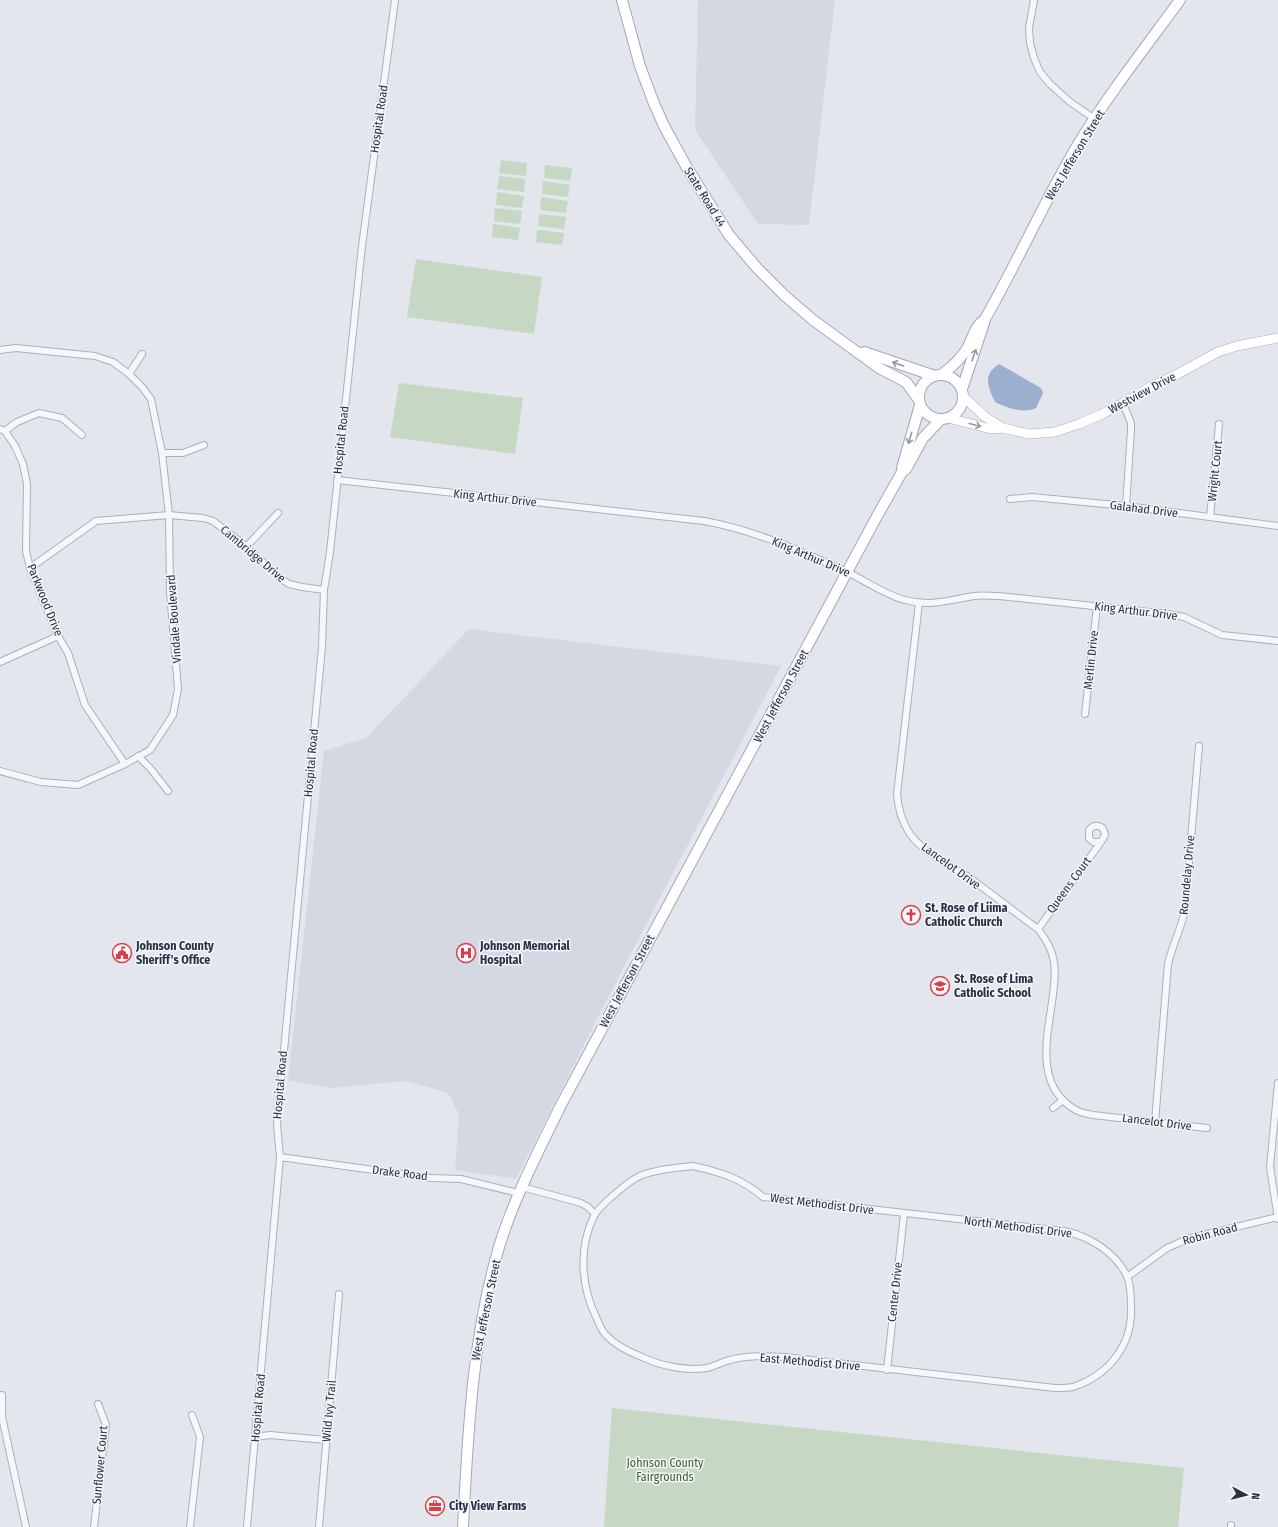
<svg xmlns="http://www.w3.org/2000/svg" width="1278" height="1527" font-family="'Fira Sans Condensed',sans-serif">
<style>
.built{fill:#d4d8e2}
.green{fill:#c6d7c3}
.water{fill:#9bafcf}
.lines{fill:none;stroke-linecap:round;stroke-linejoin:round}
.street-casing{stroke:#abb0ba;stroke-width:8}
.secondary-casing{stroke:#abb0ba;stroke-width:10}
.primary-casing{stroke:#a1a8b9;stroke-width:12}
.street{stroke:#f6f7fa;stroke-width:6}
.secondary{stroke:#fff;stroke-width:9}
.primary{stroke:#fff;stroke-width:10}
.oneway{stroke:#9498a3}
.labels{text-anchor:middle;stroke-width:3;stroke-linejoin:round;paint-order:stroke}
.street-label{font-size:12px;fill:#293147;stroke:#f3f5f9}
.poi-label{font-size:12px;font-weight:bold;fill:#293147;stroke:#f3f5f9;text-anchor:start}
.park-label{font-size:12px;fill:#396435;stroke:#f3f5f9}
</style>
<rect width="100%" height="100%" fill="#e3e6ec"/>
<!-- built -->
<g class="built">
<path d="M698,0h137l-26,225 -51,-1 -63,-94z"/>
<path d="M469,629l312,37 -182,349 -83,164 -61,-9 4,-56 -11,-21 -41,-12 -77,7 -42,-8 36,-329 42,-13z"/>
</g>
<!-- green -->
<g class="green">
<path d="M501,160l26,3 -1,13 -27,-3z"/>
<path d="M545,165l27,3 -2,13 -26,-3z"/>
<path d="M499,176l26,3 -1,13 -27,-3z"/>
<path d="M543,181l27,4 -2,12 -26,-3z"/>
<path d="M497,192l27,4 -2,12 -26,-3z"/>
<path d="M541,197l27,4 -2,12 -26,-3z"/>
<path d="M495,208l27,3 -2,13 -26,-3z"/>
<path d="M539,214l27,3 -2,12 -26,-3z"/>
<path d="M493,224l27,4 -2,12 -26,-3z"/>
<path d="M537,230l27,3 -2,12 -26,-3z"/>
<path d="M416,259l126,18 -8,57 -127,-17z"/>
<path d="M399,383l124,15 -8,56 -125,-17z"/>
<path d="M612,1408l572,60 -6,59h-574z"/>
</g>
<!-- water -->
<path class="water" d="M999,364l42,24 2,5 -7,15c-13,6 -28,0 -41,-6 -7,-15 -13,-27 4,-38z"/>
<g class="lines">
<!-- street casing -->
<g class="street-casing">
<g id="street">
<path d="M1034,0l-5,28 1,15 4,15 6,14 10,12 20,18 25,17"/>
<path d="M0,350l16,-2 79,8 18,6 16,12 13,13 9,12 11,54 7,62 1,77 8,97 -5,26 -23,35 -25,14 -47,21 -37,-3 -41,-11"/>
<path d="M129,374l13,-20"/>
<path d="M1123,403l8,20v7l-5,76"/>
<path d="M0,429l5,2 10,15 8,18 4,20 -1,67 4,17 28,68 10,17 17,52 40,59"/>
<path d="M5,431l12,-9 22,-9 23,5 20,17"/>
<path d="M162,453h21l21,-8"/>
<path d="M337,480l367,41c50,9 97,30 143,51 19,9 38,23 58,28 25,7 45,0 69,-4 8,-1 17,0 25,0l169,18 16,3 38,18 56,6"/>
<path d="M1010,499l22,-2 94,9 152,20"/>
<path d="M1210,517l9,-93"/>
<path d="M246,547l32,-34"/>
<path d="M30,568l66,-47 73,-6 34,3 10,3 30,23 38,35 8,5 13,3 22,3"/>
<path d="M919,603l-22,191c1,14 5,28 13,40 14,19 38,30 57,42 24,17 47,36 71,53 8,10 14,20 16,33 2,11 0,22 -1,33 -5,39 -20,91 23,115 5,3 11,4 17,5l114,13"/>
<path d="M0,662l58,-26"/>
<path d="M1085,714l12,-108"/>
<path d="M138,756l12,12 18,23"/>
<path d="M1038,929l63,-87h-8l-4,-4v-8c6,-7 15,-5 16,5l-4,7"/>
<path d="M1278,1083l-8,84 8,52"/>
<path d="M1053,1108l10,-8"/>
<path d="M1155,1122l13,-158c4,-19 14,-36 17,-55l14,-163"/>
<path d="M280,1157l151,21 30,1 57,14"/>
<path d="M693,1166c27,6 48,12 70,31l301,34c25,5 51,21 63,45 4,9 4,21 4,30 2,39 -22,69 -58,81 -6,1 -12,1 -18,1l-270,-31c-18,-1 -38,-2 -55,3 -8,2 -15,6 -23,8 -22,3 -46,-2 -65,-11 -13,-5 -27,-12 -36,-22 -4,-4 -7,-11 -9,-16 -16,-32 -19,-70 -3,-103 5,-10 37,-37 48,-41 16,-6 34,-7 51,-9z"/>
<path d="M522,1187l59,16 7,4 7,7"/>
<path d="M1127,1277l40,-29 23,-10 88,-21"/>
<path d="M887,1370l17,-156"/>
<path d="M2,1395v22l24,110"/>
<path d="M255,1437l15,-2 56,5"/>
<path d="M94,1527l12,-102 -8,-21"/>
<path d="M190,1527l10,-90 -8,-22"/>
<path d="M247,1527l33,-370 -3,-32 45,-478 2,-57 6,-38 32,-306 33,-246"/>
<path d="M319,1527l20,-233"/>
<path d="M1231,1527v-2"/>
</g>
</g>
<!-- secondary casing -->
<g class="secondary-casing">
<g id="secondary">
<path d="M963,396l21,20 19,12"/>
<path d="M948,418l43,11 12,-1 26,6 26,-2 24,-8 23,-10 21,-11 31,-18 20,-9 44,-24 19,-6 41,-8"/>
</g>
</g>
<!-- primary casing -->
<g class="primary-casing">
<g id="primary">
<path d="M622,0l18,66 13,35 11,25 22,40 43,69 28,33 27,27 29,25 66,48 27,14 13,18"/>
<path d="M864,352l71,24"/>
<path d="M941,375c11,-8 20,-16 27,-28 5,-10 7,-21 17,-28 32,-56 59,-117 92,-173 31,-51 68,-98 103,-146"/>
<circle cx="941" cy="397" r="22"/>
<path d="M962,389l22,-66"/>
<path d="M902,468l18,-63"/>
<path d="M463,1527c5,-95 9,-188 36,-280 15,-49 39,-95 62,-142l315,-587 26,-46 4,-3 17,-31 18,-19"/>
</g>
</g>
<!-- street -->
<use href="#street" class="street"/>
<!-- secondary -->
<use href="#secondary" class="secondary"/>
<!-- primary -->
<use href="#primary" class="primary"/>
</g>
<!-- one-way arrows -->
<defs><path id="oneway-shaft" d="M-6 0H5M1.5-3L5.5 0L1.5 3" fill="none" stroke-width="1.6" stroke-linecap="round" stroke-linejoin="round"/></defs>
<g class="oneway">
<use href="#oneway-shaft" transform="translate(974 355) rotate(-71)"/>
<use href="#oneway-shaft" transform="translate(898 364) rotate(-161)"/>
<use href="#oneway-shaft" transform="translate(975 425) rotate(14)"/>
<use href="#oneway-shaft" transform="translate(910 438) rotate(107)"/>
</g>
<!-- icons -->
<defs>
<g id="church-ring" transform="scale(1)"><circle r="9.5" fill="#f3f5f9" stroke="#db3e46" stroke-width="1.5"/><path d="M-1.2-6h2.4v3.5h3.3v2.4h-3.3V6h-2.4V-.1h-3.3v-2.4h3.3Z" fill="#db3e46"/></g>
<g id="civic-ring" transform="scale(1)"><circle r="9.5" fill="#f3f5f9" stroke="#db3e46" stroke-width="1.5"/><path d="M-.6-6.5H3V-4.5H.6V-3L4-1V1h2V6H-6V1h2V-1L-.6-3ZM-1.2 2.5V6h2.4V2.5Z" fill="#db3e46"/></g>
<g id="hospital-ring" transform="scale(1)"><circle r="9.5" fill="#f3f5f9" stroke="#db3e46" stroke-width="1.5"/><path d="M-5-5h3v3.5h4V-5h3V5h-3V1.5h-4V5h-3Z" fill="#db3e46"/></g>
<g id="school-ring" transform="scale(1)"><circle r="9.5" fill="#f3f5f9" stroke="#db3e46" stroke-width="1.5"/><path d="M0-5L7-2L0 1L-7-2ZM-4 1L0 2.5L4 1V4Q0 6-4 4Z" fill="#db3e46"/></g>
<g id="office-ring" transform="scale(1)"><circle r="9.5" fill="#f3f5f9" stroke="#db3e46" stroke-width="1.5"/><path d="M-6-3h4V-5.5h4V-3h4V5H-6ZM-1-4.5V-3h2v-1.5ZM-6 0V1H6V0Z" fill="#db3e46"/></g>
</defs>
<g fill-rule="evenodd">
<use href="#church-ring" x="911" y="915"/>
<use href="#civic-ring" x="122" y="953"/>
<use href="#hospital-ring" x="466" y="953"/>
<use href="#school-ring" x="940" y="986"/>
<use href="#office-ring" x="435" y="1506"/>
</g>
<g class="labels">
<!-- street labels -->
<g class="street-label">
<text transform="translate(379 119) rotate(-82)" y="4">Hospital Road</text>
<text transform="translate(1075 155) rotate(-59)" y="4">West Jefferson Street</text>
<text transform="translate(705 197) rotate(58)" y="4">State Road 44</text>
<text transform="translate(1142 393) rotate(-28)" y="4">Westview Drive</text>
<text transform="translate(341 440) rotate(-84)" y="4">Hospital Road</text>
<text transform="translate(1215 471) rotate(-84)" y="4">Wright Court</text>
<text transform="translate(495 498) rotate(6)" y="4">King Arthur Drive</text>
<text transform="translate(1144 509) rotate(7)" y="4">Galahad Drive</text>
<text transform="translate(253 554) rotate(40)" y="4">Cambridge Drive</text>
<text transform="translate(811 557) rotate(23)" y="4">King Arthur Drive</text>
<text transform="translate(45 600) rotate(68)" y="4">Parkwood Drive</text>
<text transform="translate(1136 611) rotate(7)" y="4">King Arthur Drive</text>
<text transform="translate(174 619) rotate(-94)" y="4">Vindale Boulevard</text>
<text transform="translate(1091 660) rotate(-84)" y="4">Merlin Drive</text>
<text transform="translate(781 696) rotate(-62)" y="4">West Jefferson Street</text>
<text transform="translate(311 763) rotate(-85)" y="4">Hospital Road</text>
<text transform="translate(951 866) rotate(36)" y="4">Lancelot Drive</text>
<text transform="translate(1187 875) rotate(-85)" y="4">Roundelay Drive</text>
<text transform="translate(1069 885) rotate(-54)" y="4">Queens Court</text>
<text transform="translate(627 981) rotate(-62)" y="4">West Jefferson Street</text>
<text transform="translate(280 1085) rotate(-85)" y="4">Hospital Road</text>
<text transform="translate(1157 1122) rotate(7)" y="4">Lancelot Drive</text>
<text transform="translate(400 1173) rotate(7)" y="4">Drake Road</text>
<text transform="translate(822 1204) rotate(7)" y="4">West Methodist Drive</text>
<text transform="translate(1018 1227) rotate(7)" y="4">North Methodist Drive</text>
<text transform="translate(1210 1234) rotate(-15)" y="4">Robin Road</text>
<text transform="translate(895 1292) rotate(-84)" y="4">Center Drive</text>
<text transform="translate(486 1310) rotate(-78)" y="4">West Jefferson Street</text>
<text transform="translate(810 1362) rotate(5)" y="4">East Methodist Drive</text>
<text transform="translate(258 1408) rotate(-85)" y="4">Hospital Road</text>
<text transform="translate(329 1411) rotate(-85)" y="4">Wild Ivy Trail</text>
<text transform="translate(100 1465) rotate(-85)" y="4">Sunflower Court</text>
</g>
<!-- poi labels -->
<g class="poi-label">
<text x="925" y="912">St. Rose of Liima<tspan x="925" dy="14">Catholic Church</tspan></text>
<text x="136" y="950">Johnson County<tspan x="136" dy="14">Sheriff's Office</tspan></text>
<text x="480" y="950">Johnson Memorial<tspan x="480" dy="14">Hospital</tspan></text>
<text x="954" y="983">St. Rose of Lima<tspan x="954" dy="14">Catholic School</tspan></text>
<text x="449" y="1510">City View Farms</text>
</g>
<!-- park labels -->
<g class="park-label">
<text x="665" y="1467">Johnson County<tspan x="665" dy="14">Fairgrounds</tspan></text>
</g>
</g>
<!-- north arrow -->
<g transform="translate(1246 1495) rotate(97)" stroke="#f3f5f9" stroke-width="3" paint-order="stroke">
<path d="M0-3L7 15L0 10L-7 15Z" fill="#293147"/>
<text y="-6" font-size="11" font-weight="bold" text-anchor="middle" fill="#293147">N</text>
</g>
</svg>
